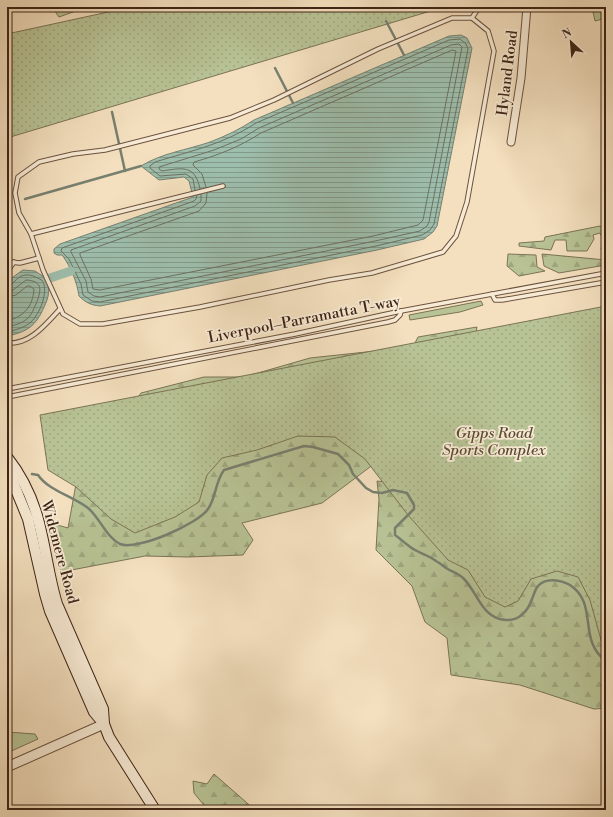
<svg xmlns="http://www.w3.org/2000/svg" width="613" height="817" font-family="'Libre Bodoni',serif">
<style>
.green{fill:#b8c395;stroke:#7b7456}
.forest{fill:url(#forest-firs);stroke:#7b7456}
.park{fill:url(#park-dots);stroke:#7b7456}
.water{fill:url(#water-rules);stroke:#778070}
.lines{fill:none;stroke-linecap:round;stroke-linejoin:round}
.shore{stroke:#6e7161;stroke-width:1}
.stream{stroke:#778070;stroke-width:2.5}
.canal{stroke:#9dbeac;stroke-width:9}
.service-casing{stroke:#6c5340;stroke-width:5.5}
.minor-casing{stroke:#6c5340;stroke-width:9}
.tertiary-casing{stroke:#6c5340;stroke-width:11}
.secondary-casing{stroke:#3e2416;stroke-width:12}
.service{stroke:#f8ebd5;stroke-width:3.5}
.minor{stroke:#f8ebd5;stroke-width:7}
.tertiary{stroke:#f8ebd5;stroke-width:9}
.secondary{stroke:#f8ebd5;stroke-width:10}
.labels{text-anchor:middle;stroke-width:3.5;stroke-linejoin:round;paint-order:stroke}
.street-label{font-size:15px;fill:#3e2416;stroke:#f8ebd5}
.park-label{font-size:15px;font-style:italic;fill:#5c4c36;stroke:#f8ebd5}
</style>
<defs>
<pattern id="forest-firs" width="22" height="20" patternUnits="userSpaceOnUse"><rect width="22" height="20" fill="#b8c395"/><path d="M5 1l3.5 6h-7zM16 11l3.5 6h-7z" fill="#9fa780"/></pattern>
<pattern id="park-dots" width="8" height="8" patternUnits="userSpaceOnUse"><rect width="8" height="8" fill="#b8c395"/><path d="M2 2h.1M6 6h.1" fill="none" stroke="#9fa780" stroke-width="1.8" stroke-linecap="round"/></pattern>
<pattern id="water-rules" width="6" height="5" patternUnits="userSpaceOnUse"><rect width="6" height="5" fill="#9dbeac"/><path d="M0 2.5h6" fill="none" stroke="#819a8b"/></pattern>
</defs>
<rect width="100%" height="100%" fill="#f4e0bf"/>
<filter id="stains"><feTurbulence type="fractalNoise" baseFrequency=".005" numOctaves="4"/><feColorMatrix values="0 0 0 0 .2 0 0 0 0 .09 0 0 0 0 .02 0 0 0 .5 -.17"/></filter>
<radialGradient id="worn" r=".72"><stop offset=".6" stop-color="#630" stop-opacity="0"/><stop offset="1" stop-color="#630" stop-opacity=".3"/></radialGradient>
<!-- green -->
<g class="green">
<path d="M60,7h27l-28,10 -5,-7z"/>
<path d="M592,7h14v11l-11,3z"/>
<path d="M481,301l2,4 -23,7 -50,8 -1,-5z"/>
<path d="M7,732l28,2 3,5 -31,14z"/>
</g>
<!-- forest -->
<g class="forest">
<path d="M600,226l6,5v21l-5,-3 2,-10 -3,-6 -7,2 1,4 -7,12h-20l-1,-11h-11l-4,10 -32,-4v-3l25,-2 1,-4z"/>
<path d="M508,254l28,1 1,12 8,4 -26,5 -12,-10z"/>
<path d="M542,254l64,6v5l-47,8 -15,-7z"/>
<path d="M477,327l-8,45 -67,71 -80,60 -80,20 11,17 -10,15 -55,2 -43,-1 -84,16 -11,-49 18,5 10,-55 47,-58 16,-22 63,-16h40l66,-19 103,-11 5,-10z"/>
<path d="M377,481l35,4 194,5v218l-12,1 -74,-24 -69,-10 -4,-37 -22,-16 -13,-36 -36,-36 3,-51z"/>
<path d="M214,774l41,36h-47l-14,-17 -1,-12 14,3z"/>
</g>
<!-- park -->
<g class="park">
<path d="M131,7h313l-437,131v-104z"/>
<path d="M606,306v342l-3,-1 -13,-47 -12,-23 -21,-6 -26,8 -13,22 -13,6 -20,-10 -17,-27 -20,-10 -40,-45 -43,-56 -30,-22 -37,-1 -41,14 -35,8 -15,17 -8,27 -24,15 -40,16 -24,-14 -35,-32 -28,-17 -8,-55z"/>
</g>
<!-- water -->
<g class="water">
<path d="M461,35l6,3 5,10 -35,178 -4,6 -9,7 -47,11 -277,56c-9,-1 -14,-3 -21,-10 -2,-14 -8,-29 -17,-41h-5l-3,-2v-4l6,-5 133,-47 -4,-16 -5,-4 -25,3 -18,-14c21,-13 46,-16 69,-24 16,-6 30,-13 44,-22l195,-84z"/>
<path d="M23,270l12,1 12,8c3,11 2,18 -3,28 -8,19 -17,25 -37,29v-52l6,-7z"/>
</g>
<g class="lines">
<!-- shore -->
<g class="shore">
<path d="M206,187l-4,-13 -9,-9 1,-3c25,-7 45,-15 67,-29l191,-83 4,1 -33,169 -5,5 -45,11 -273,54 -7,-1 -2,-10 -11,-24v-2l119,-42 7,-8 1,-10"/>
<path d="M200,189c-5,-25 -18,-21 -38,-18l-3,-2v-2l55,-17 27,-11 18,-11 192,-83 8,-1 3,3 -33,175 -2,4 -7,5 -45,10 -275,56 -6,-1 -6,-4 -2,-11 -15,-29v-2l124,-44 6,-5v-7"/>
<path d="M195,190l-2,-11 -7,-5 -26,2 -10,-8v-2l5,-4c36,-11 69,-18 101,-39l193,-83 11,-1 6,5 2,5 -34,175 -4,6 -8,5 -46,11 -276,56 -8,-1 -9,-6 -2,-11 -12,-25 -8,-8 1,-3 132,-47 2,-2 1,-4"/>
<path d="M7,286c4,0 5,-2 8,-5 9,-10 18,-6 28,0 5,13 -3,32 -12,41 -7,6 -16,8 -24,10"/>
<path d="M7,291l6,-1 13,-10c18,1 15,11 10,24 -3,6 -4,10 -8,14 -6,6 -14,7 -21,9"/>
<path d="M7,297l9,-2 11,-9h3l4,3c-1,18 -11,28 -27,32"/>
</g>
<!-- stream -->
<g class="stream">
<path d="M386,21l18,34"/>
<path d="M275,68l18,35"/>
<path d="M112,112l13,59"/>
<path d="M25,199l116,-33"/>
<path d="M32,474l6,1c10,15 34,21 50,33 12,10 18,29 32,36 17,7 78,-20 88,-35 8,-11 7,-27 16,-39l80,-24 9,1 25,7 11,11 4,9 13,14 7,4 9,1 11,-3 14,3 7,12v4l-19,19v7c7,5 13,11 20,15 7,4 15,6 21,11 4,2 7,5 10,7 6,4 14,6 18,11 14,14 18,40 42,41 13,1 22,-9 26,-21 2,-4 3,-10 6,-13 8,-9 23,-6 32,-1 29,19 7,55 36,76"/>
</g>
<!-- canal -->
<path class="canal" d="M47,279l24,-8"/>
<!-- service casing -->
<g class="service-casing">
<g id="service">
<path d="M452,18h20l16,13 6,20 -27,151 -11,34 -13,16 -71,21 -43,7 -129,27 -97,17h-23l-17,-10 -20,-44 -12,-36 -12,-21 -4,-20 3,-16 21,-15 34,-8 32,-4 125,-32 44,-18 104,-51z"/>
<path d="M472,18l7,-11"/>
<path d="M31,234l192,-48"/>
<path d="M7,258l3,4 10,1 19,-5"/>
<path d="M7,272l7,-10"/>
<path d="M492,294l3,6h7l104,-18"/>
<path d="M7,343c23,2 39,-19 53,-34"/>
<path d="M7,389l288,-55 106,-23 205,-38"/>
<path d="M7,397l381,-75 7,-2 5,-5 1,-4"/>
</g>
</g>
<!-- minor casing -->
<g class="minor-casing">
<path id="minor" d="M511,142l10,-64 6,-71"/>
</g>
<!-- tertiary casing -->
<g class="tertiary-casing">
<path id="tertiary" d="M7,767l97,-43"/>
</g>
<!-- secondary casing -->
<g class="secondary-casing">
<g id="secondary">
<path d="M7,457c15,19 26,42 32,66 7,27 10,55 18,81l46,105 1,15"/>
<path d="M7,473l5,7 16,39 17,75 5,17 44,101 10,12 5,13 46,73"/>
</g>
</g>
<!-- service -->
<use href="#service" class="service"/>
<!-- minor -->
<use href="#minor" class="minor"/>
<!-- tertiary -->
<use href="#tertiary" class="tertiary"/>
<!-- secondary -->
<use href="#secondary" class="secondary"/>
</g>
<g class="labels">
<!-- street labels -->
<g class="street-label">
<text transform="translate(507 73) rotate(-83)" y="5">Hyland Road</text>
<text transform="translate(304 319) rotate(-11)" y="5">Liverpool–Parramatta T-way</text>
<text transform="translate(60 552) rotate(75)" y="5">Widemere Road</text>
</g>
<!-- park labels -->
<g class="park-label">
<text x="494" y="438">Gipps Road<tspan x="494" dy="17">Sports Complex</tspan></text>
</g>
</g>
<!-- margin -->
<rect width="613" height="817" fill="none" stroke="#f4e0bf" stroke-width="24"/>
<rect x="8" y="8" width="597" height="801" fill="none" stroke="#3e2416" stroke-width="2"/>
<rect x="12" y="12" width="589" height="793" fill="none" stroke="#3e2416"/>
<!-- north arrow -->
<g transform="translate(571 42) rotate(334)" stroke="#f8ebd5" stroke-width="3" paint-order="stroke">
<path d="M0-3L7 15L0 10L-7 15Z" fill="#3e2416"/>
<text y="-6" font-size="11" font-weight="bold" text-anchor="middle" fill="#3e2416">N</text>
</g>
<rect width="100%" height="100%" filter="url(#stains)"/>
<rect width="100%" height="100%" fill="url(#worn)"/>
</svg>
